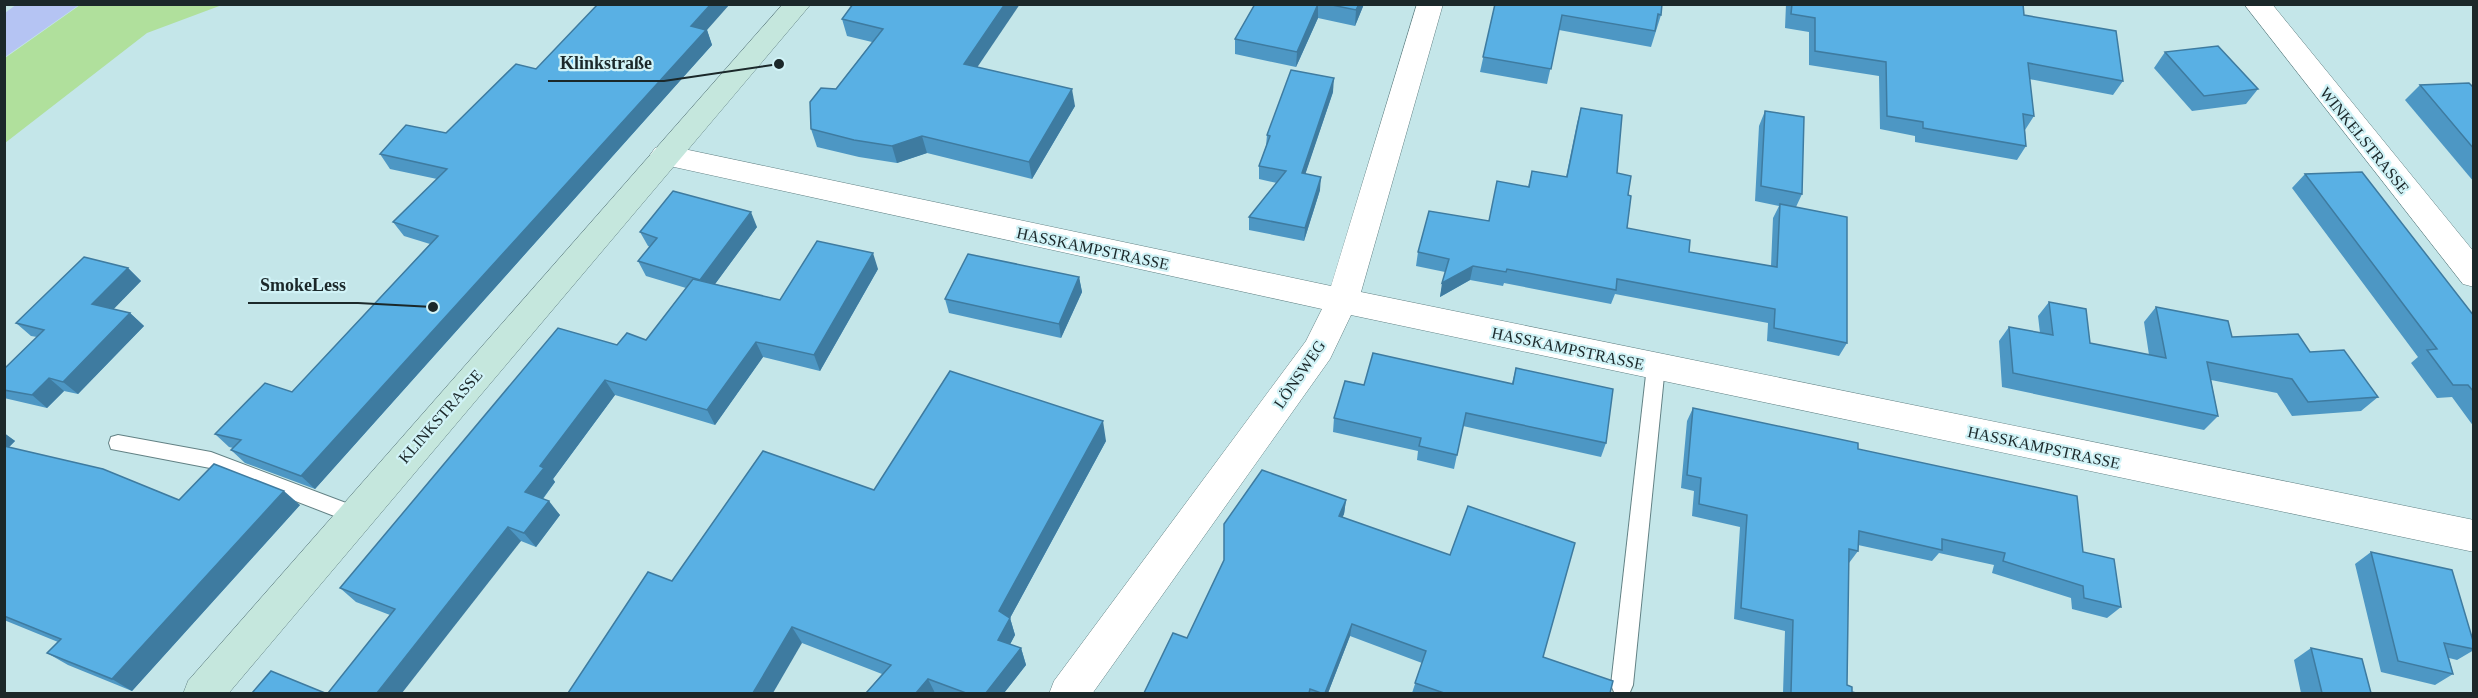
<svg xmlns="http://www.w3.org/2000/svg" width="2478" height="698" font-family="Georgia,serif">
<style>
.green{fill:#b0e09c}
.water{fill:#b5c4f3}
.lines{fill:none;stroke-linecap:round;stroke-linejoin:round}
.lane-casing{stroke:#628184;stroke-width:2}
.street-casing{stroke:#628184;stroke-width:1}
.secondary-casing{stroke:#628184;stroke-width:1}
.lane{fill:#fff;fill-rule:evenodd}
.street{fill:#fff;fill-rule:evenodd}
.secondary{fill:#c5e7dd;fill-rule:evenodd}
.wall{fill:#4d97c4}
.shaded-wall{fill:#3e7ba0}
.building{fill:#59b0e4;stroke:#3e7ba0;stroke-width:1.5}
.labels{text-anchor:middle;stroke-width:4.5;stroke-linejoin:round;paint-order:stroke}
.street-label{font-size:16px;fill:#1b282a;stroke:#d1f3f7}
.leader{fill:none;stroke:#1b282a;stroke-width:2}
.callout-dot{fill:#1b282a;stroke:#d1f3f7;stroke-width:2}
.callout-label{font-size:18px;text-anchor:middle;font-weight:bold;fill:#1b282a;stroke:#d1f3f7;stroke-width:4.5;stroke-linejoin:round;paint-order:stroke}
</style>
<rect width="100%" height="100%" fill="#c4e6e9"/>
<!-- green -->
<path class="green" d="M80,5h142l-75,28 -142,110v-85z"/>
<!-- water -->
<path class="water" d="M17,4h62v1l-74,52v-44z"/>
<g class="lines">
<!-- lane casing -->
<g class="lane-casing">
<g id="lane">
<path d="M1656,359l6,2 3,5 -32,319 -3,7h-16l-3,-7 36,-319 3,-5z"/>
<path d="M118,435l93,17 151,57 3,6 -3,6 -7,3 -145,-56 -99,-19 -2,-6 2,-6z"/>
</g>
</g>
<!-- street casing -->
<g class="street-casing">
<g id="street">
<path d="M1417,4h26l-82,288 1113,228v32l-1123,-237 -21,44 -238,335h-43l5,-13 252,-340 16,-32 -657,-144 -10,-3 -5,-7 5,-7 10,-3 666,141z"/>
<path d="M2244,4h28l202,248v35l-11,-3z"/>
</g>
</g>
<!-- secondary casing -->
<g class="secondary-casing">
<path id="secondary" d="M783,4h28l-583,690h-45l5,-13z"/>
</g>
<!-- lane -->
<use href="#lane" class="lane"/>
<!-- street -->
<use href="#street" class="street"/>
<!-- secondary -->
<use href="#secondary" class="secondary"/>
</g>
<!-- wall -->
<g class="wall">
<path d="M853,4l125,63 97,39 -43,73 -105,-26 -30,10 -38,-6 -42,-10 -6,-18 25,-40 36,-47 -25,-6 -5,-17z"/>
<path d="M1255,4h109l-9,22 -37,-8 -22,49 -61,-13v-15z"/>
<path d="M1495,4l166,11 -10,32 -92,-17 -12,54 -67,-12z"/>
<path d="M1786,4h237l1,11 99,66 -10,14 -84,-16 5,37 -9,14 1,16 -9,14 -102,-18v-6l-35,-7 -1,-53 -70,-11v-33l-24,-4z"/>
<path d="M707,30l5,15 -397,444 -70,-26 -14,-13 2,-2 -4,-1 -14,-13 77,-42 138,-148 -26,-8 -11,-14 44,-43 -47,-10 -10,-15 66,-21 90,-64z"/>
<path d="M2165,52l93,37 -12,15 -54,7 -38,-43z"/>
<path d="M2420,85l54,3v94l-69,-82z"/>
<path d="M1333,92l-28,82 15,16 -16,51 -55,-11v-13l28,-34 -18,-4v-13l7,-20 1,-11z"/>
<path d="M1581,108l47,87 -1,33 62,24 82,14 2,-48 6,-12 -24,-5 4,-75 6,-15 37,83 -6,13 51,136 -8,13 -72,-15 1,-18 -153,-29 -4,10 -107,-21 -1,3 -33,-6 -30,17 5,-25 -29,-6 2,-14 71,-31 39,-34 4,-16 34,6 11,-54z"/>
<path d="M2305,174l169,142v111l-22,-30 -15,1 -26,-35 7,-6 -126,-169z"/>
<path d="M757,227l-42,57 65,16 98,-31 -58,102 -57,-14 -48,68 -100,-30 -62,84 2,3 -12,17 17,16 -24,32 -15,-6 -131,74 -34,-13 -16,-14 277,-243 29,-5 40,-52 -40,-12 -8,-15 12,-14 -2,-1 -8,-14z"/>
<path d="M128,268l13,13 -28,28 17,4 14,13 -66,68 -14,-3 -17,17 -43,-10v-29l33,-32 -6,-1 -15,-13z"/>
<path d="M1079,277l3,15 -21,46 -112,-25 -4,-14z"/>
<path d="M2049,302l41,41 59,12 -5,-33 12,-15 76,30 78,15 68,45 -17,14 -69,5 -15,-23 -66,-13 7,36 -14,14 -202,-43 -3,-46 10,-14 31,6 -2,-17z"/>
<path d="M1516,368l90,75 -5,14 -138,-31 -9,43 -37,-9 1,-9 -85,-19 1,-14 30,-33 148,-2z"/>
<path d="M1693,408l165,41 225,103 38,55 -14,11 -35,-9 -1,-11 -79,-25 2,-8 -55,-12 -7,8 -74,-16v6l-9,12h-1l-1,122 5,7 4,1h-73l2,-62 -51,-12 6,-92 -48,-11 2,-25 -13,-3 6,-67z"/>
<path d="M4,433l11,8 -6,6 170,53 121,5 -168,186 -64,-26 -21,-12 11,-11 -54,-22z"/>
<path d="M1106,441l-96,177 5,17 -5,9 11,4 5,17 -22,28h-138l16,-19 -80,-31 -130,-62 202,-91z"/>
<path d="M1346,500l-2,14 -2,3 201,140 67,36h-198l10,-30 -72,-27 -22,57h-184l43,-55z"/>
<path d="M2371,552l103,92v6l-17,10 -8,-2 4,16 -18,11 -54,-13 -26,-108z"/>
<path d="M2311,648l60,45h-70l-7,-33z"/>
</g>
<!-- shaded-wall -->
<g class="shaded-wall">
<path d="M711,4h19l-23,26 5,15 -397,444 -14,-13 390,-450z"/>
<path d="M1005,4h15l-52,77 -4,-17z"/>
<path d="M1318,4v14l-22,49 1,-15z"/>
<path d="M1359,4h5l-9,22 1,-16z"/>
<path d="M1334,78l-1,14 -32,95 1,-14z"/>
<path d="M1072,89l3,17 -43,73 -3,-17z"/>
<path d="M922,136l5,17 -30,10 -5,-17z"/>
<path d="M1321,177l-1,13 -16,51 1,-13z"/>
<path d="M751,212l6,15 -50,68 -7,-15z"/>
<path d="M873,253l5,16 -58,102 -6,-16z"/>
<path d="M1473,266l-3,14 -30,17 2,-14z"/>
<path d="M128,268l13,13 -35,36 -14,-13z"/>
<path d="M1079,277l3,15 -21,46 -2,-14z"/>
<path d="M130,313l14,13 -66,68 -15,-12z"/>
<path d="M756,342l7,15 -48,68 -8,-15z"/>
<path d="M49,378l15,13 -17,17 -15,-13z"/>
<path d="M605,380l10,15 -62,84 2,3 -18,24 -12,-14 15,-26z"/>
<path d="M1103,421l3,20 -96,177 5,17 -11,21 -6,-16 1,-29z"/>
<path d="M4,433l11,8 -11,11z"/>
<path d="M284,491l16,14 -168,186 -20,-12z"/>
<path d="M1346,500l-2,14 -7,15 2,-13z"/>
<path d="M549,501l11,14 -24,32 -12,-14z"/>
<path d="M508,527l13,14 -119,152h-25z"/>
<path d="M1352,624l-2,12 -22,57h-3z"/>
<path d="M792,627l10,16 -29,50h-20z"/>
<path d="M1021,648l5,17 -22,28h-18z"/>
<path d="M928,679l7,14h-19z"/>
</g>
<!-- building -->
<g class="building">
<path d="M598,4h113l-20,22 15,4 -405,446 -70,-26 10,-10 -26,-6 50,-51 27,9 146,-156 -45,-14 54,-53 -67,-15 26,-29 40,8 70,-69 20,5z"/>
<path d="M853,4h152l-41,60 108,25 -43,73 -107,-26 -30,10 -38,-6 -43,-11 -1,-27 11,-14 15,1 47,-60 -41,-10z"/>
<path d="M1255,4h63l-21,48 -62,-13z"/>
<path d="M1327,4h32l-3,6z"/>
<path d="M1495,4h167l-1,11 -3,-1 -3,17 -93,-16 -11,54 -68,-12z"/>
<path d="M1792,4h231l1,11 92,16 7,50 -95,-18 6,53 -11,-2 3,32 -103,-18v-6l-36,-6 -1,-54 -71,-11v-33l-24,-4z"/>
<path d="M2218,46l40,43 -54,7 -39,-44z"/>
<path d="M1291,70l43,8 -32,95 19,4 -16,51 -56,-11 37,-46 -27,-5 11,-30 -3,-1z"/>
<path d="M2469,83l5,5v61l-54,-64z"/>
<path d="M1581,108l41,7 -5,58 14,3 -3,19 3,1 -4,32 63,12 -1,12 88,15 3,-63 67,13v126l-73,-15 1,-19 -158,-30 -1,11 -109,-21 -1,3 -33,-6 -31,17 7,-24 -31,-7 11,-41 60,10 8,-40 32,6 3,-16 35,6z"/>
<path d="M1765,111l39,6 -2,77 -41,-8z"/>
<path d="M2362,172l112,144v76l-6,-7h-15l-26,-35 10,-1 -132,-175z"/>
<path d="M673,191l78,21 -51,68 -62,-19 19,-23 -17,-6z"/>
<path d="M817,241l56,12 -59,102 -58,-13 -49,68 -102,-30 -65,86 4,2 -19,24 24,9 -25,32 -16,-6 -131,166h-49l67,-84 -55,-21 218,-260 59,17 10,-12 19,7 47,-61 87,21z"/>
<path d="M968,254l111,23 -20,47 -114,-25z"/>
<path d="M84,257l44,11 -36,36 38,9 -67,69 -14,-4 -17,17 -28,-5v-21l40,-39 -28,-7z"/>
<path d="M2049,302l37,7 4,34 76,15 -10,-51 72,14 4,16 66,-3 12,18 34,-2 34,47 -70,5 -16,-23 -85,-17 11,54 -205,-43 -4,-46 44,8z"/>
<path d="M1373,353l140,31 3,-16 97,21 -7,54 -140,-30 -9,42 -38,-9 2,-8 -87,-20 11,-37 19,4z"/>
<path d="M950,371l153,50 -104,190 11,7 -12,22 23,8 -35,45h-20l-38,-14 -12,14h-50l25,-28 -99,-38 -39,66h-185l80,-121 24,9 91,-130 111,39z"/>
<path d="M1693,408l165,35v6l219,47 6,56 31,7 7,48 -37,-9 -1,-12 -80,-25 2,-8 -63,-14v11l-83,-19 -1,20 -9,-2 -2,136 5,2v5l4,1h-65l2,-73 -52,-12 6,-93 -48,-11 2,-26 -14,-3z"/>
<path d="M4,446l99,23 76,31 35,-36 70,27 -172,188 -65,-26 14,-14 -57,-23z"/>
<path d="M1262,470l84,30 -7,16 111,39 18,-49 107,37 -32,114 70,24 -3,12h-166l-29,-10 11,-32 -74,-27 -27,69h-4l-11,-4 -1,4h-165l29,-60 14,5 37,-78v-36z"/>
<path d="M2371,552l81,18 22,74v5l-30,-6 9,31 -55,-13z"/>
<path d="M2311,648l51,11 9,34h-49z"/>
<path d="M271,671l54,22h-73z"/>
</g>
<g class="labels">
<!-- street labels -->
<g class="street-label">
<text transform="translate(2365 140) rotate(51)" y="6">WINKELSTRASSE</text>
<text transform="translate(1093 248) rotate(12)" y="6">HASSKAMPSTRASSE</text>
<text transform="translate(1568 348) rotate(12)" y="6">HASSKAMPSTRASSE</text>
<text transform="translate(1299 374) rotate(-56)" y="6">LÖNSWEG</text>
<text transform="translate(440 416) rotate(-49)" y="6">KLINKSTRASSE</text>
<text transform="translate(2044 447) rotate(12)" y="6">HASSKAMPSTRASSE</text>
</g>
</g>
<!-- callouts -->
<path class="leader" d="M779 64L664 81H548M433 307L358 303H248"/>
<g class="callout-dot">
<circle cx="779" cy="64" r="6"/>
<circle cx="433" cy="307" r="6"/>
</g>
<g class="callout-label">
<text x="606" y="69">Klinkstraße</text>
<text x="303" y="291">SmokeLess</text>
</g>
<!-- border -->
<rect width="2478" height="698" fill="none" stroke="#1b282a" stroke-width="12"/>
</svg>
